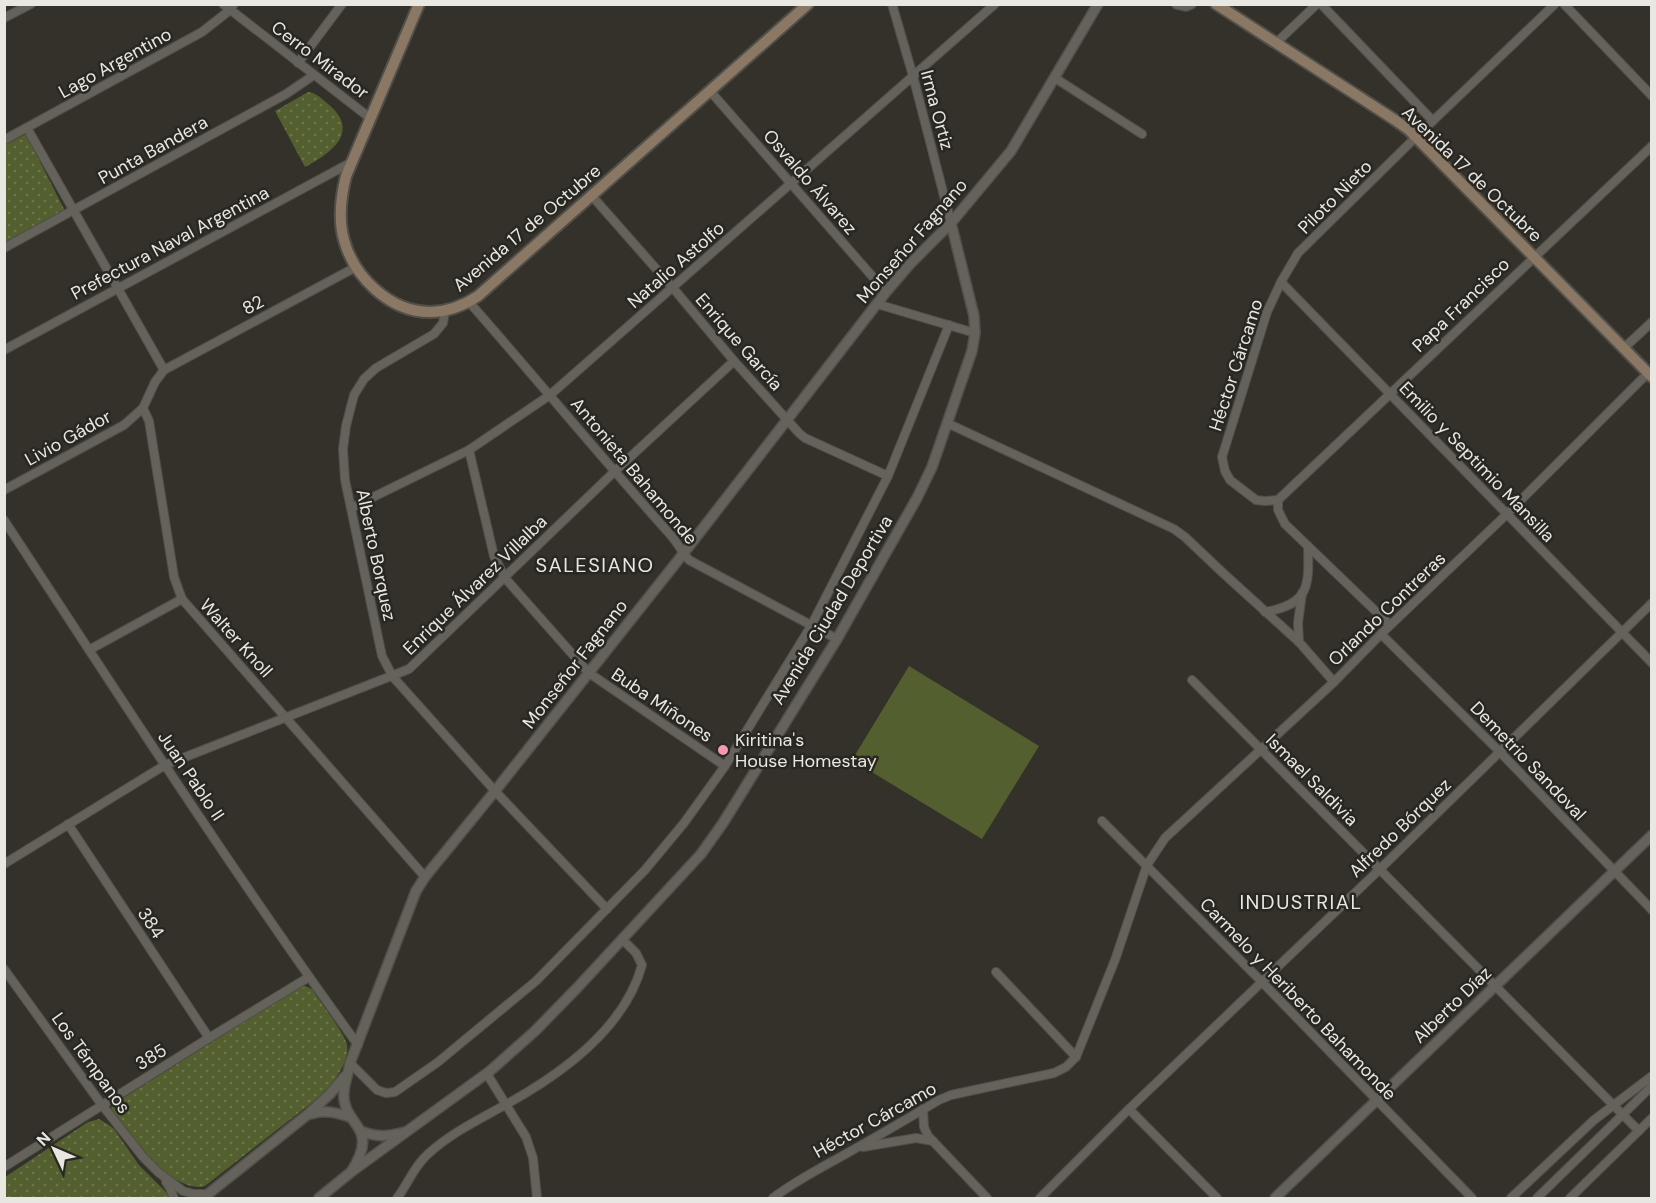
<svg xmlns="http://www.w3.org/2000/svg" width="1656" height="1203" font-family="'DM Sans',sans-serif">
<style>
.grass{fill:url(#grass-dots)}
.pitch{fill:#535f2f}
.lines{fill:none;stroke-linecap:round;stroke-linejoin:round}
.minor-casing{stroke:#504f49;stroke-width:10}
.tertiary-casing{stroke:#504f49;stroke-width:12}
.secondary-casing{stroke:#504f49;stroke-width:14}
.minor{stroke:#64625a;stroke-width:8}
.tertiary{stroke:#64625a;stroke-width:9}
.secondary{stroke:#8b7864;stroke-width:10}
.poi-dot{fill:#f19ab1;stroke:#292721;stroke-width:2}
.labels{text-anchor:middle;stroke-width:5;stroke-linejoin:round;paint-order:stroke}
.street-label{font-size:18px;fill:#e8e7e2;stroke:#292721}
.poi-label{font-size:18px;fill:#e8e7e2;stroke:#292721;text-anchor:start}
.neighbourhood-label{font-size:20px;letter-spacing:1.5px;fill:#e8e7e2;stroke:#292721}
</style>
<defs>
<pattern id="grass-dots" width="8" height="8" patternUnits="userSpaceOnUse" patternTransform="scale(1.5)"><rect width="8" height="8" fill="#535f2f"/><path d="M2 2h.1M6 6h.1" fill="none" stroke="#6c764d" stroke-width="1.8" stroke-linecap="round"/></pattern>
</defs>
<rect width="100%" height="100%" fill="#33312a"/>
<!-- grass -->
<g class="grass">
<path d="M308,92c9,1 14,7 20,12 33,27 4,49 -23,63l-30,-56z"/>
<path d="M26,134l39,77 -60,32v-98z"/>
<path d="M305,986l7,3c7,12 33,44 35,56 3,16 -14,38 -24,49l-118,92c-32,9 -74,-51 -92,-73l-2,-2 1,-6 184,-116z"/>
<path d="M99,1119l10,6 5,4 25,36 26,26 5,7h-165v-21l83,-55z"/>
</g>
<!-- pitch -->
<path class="pitch" d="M909,666l130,80 -57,93 -130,-79z"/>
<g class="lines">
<!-- minor casing -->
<g class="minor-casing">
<g id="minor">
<path d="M223,4l147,114"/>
<path d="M892,4l21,72 38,147"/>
<path d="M1321,4l112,117"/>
<path d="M1564,4l88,92"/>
<path d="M4,18l27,-14"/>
<path d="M1276,43l41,-39"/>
<path d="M298,63l44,-59"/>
<path d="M1055,78l87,56"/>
<path d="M710,91l176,201"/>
<path d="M27,128l137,242"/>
<path d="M4,140l198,-108 28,-22 4,-6"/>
<path d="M592,196l81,92 61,73 65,72 6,5 83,38"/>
<path d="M4,248l282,-154 28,-19"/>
<path d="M356,267l-192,103 -9,12 -12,26 6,13 25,156 8,22 243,278"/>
<path d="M1281,282l371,381"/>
<path d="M469,302c67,76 131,154 198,229 9,9 14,20 22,29l148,79"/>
<path d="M877,304l98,29"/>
<path d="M445,311l-2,12 -9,11 -58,34 -12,11 -10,16 -8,31 -3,23 2,31 37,176 11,21 102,114 112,118"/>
<path d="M1624,348l28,-26"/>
<path d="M4,350l346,-187"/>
<path d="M947,423l227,106 11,8 38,36 76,69 35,40"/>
<path d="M469,450l25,106 11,22 84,95 136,93"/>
<path d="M4,490l120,-65 19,-17"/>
<path d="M1278,500l374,-354"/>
<path d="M351,508l118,-58 81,-55 445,-391"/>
<path d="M4,520c116,177 230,354 354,525"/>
<path d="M1265,612c45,-8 44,-26 43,-66"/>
<path d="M1390,625l-105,-101 -7,-14v-10l-13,1 -9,-1 -26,-20 -5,-9 -3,-14 45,-145 14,-30 17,-29 118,-116 139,-133"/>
<path d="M1381,634l118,117 153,159"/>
<path d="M1299,642l-1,-19 4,-30"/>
<path d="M89,650l93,-51"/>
<path d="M1192,680l447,451"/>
<path d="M1102,821l160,161 210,216"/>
<path d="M68,824l141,214"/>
<path d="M4,864l161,-99 244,-96 205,-197 120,-111"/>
<path d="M4,969l98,136 41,52 15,15 25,19 11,3h15"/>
<path d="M996,972l80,85"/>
<path d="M350,1063l27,27 9,3 9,-1 43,-30 98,-81 109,-111 39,-47 41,-57 86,-140 77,-150 61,-151"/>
<path d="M487,1074l39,63 7,21 4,40"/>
<path d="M923,1109l1,18 4,9 59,62"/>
<path d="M1129,1109l88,89"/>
<path d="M863,1147l53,-9 17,3"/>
<path d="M4,1167l205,-129 100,-61"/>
<path d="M166,1182l4,6 4,10"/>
<path d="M397,1198c11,-14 17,-32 31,-44 23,-21 50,-34 77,-49 55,-30 120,-77 137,-140l-6,-12 -14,-14"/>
<path d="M773,1198c26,-20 56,-34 85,-51 27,-15 54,-31 81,-47l12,-5 103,-22 12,-6 10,-10 39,-97 32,-95 18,-27 169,-156 47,-48 126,-120 141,-141"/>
<path d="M1040,1198l89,-89 251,-240 272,-266"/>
<path d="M1511,1198l83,-78 58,-44"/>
<path d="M1537,1198l115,-112"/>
<path d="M1570,1198l82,-80"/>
</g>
</g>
<!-- tertiary casing -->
<g class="tertiary-casing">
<g id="tertiary">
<path d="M1177,4l9,2 5,-2"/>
<path d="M311,1114c13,-5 26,-1 39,3"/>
<path d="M361,1131c16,7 28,5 44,1"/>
<path d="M351,1172c8,-12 17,-29 8,-43 -5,-9 -12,-15 -14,-25 -4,-13 3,-28 5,-41l66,-172 9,-14 70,-86 188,-237 203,-262 24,-28 41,-41 60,-72 87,-147"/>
<path d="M203,1198l104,-83 23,-21 15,-18"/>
<path d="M319,1198l32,-26 139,-101 45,-40 42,-43 124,-134 22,-31 114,-184 80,-141 15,-31 40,-116 3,-18 -1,-17 -23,-93"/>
<path d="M1275,1198l377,-363"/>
</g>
</g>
<!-- secondary casing -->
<g class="secondary-casing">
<g id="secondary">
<path d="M419,4l-73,172c-5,20 -8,43 -2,64 10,37 46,72 86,72 18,0 33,-6 48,-16l330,-292"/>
<path d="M1216,4l179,116 14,10 243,247"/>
</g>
</g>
<!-- minor -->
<use href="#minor" class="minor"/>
<!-- tertiary -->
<use href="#tertiary" class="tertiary"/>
<!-- secondary -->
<use href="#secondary" class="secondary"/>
</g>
<!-- markers -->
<circle class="poi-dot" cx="723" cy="750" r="6"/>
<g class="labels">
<!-- street labels -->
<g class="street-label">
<text transform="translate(320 60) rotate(37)" y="6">Cerro Mirador</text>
<text transform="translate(115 63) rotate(-29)" y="6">Lago Argentino</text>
<text transform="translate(937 110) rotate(75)" y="6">Irma Ortiz</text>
<text transform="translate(153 150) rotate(-29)" y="6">Punta Bandera</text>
<text transform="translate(1472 174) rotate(44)" y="6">Avenida 17 de Octubre</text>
<text transform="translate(810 182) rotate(49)" y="6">Osvaldo Álvarez</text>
<text transform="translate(1335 197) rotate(-45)" y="6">Piloto Nieto</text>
<text transform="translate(527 228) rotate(-40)" y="6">Avenida 17 de Octubre</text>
<text transform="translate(912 241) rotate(-49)" y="6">Monseñor Fagnano</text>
<text transform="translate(170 243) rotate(-28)" y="6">Prefectura Naval Argentina</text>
<text transform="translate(676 265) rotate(-41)" y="6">Natalio Astolfo</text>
<text transform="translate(253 305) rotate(-28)" y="6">82</text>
<text transform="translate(1461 305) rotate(-44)" y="6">Papa Francisco</text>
<text transform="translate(739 342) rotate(49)" y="6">Enrique García</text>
<text transform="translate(1236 365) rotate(-72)" y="6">Héctor Cárcamo</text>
<text transform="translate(68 438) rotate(-29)" y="6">Livio Gádor</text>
<text transform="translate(1477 462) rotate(46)" y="6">Emilio y Septimio Mansilla</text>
<text transform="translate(634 471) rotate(50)" y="6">Antonieta Bahamonde</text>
<text transform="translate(376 555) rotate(78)" y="6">Alberto Borquez</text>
<text transform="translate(475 585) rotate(-44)" y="6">Enrique Álvarez Villalba</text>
<text transform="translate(1387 609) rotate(-44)" y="6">Orlando Contreras</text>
<text transform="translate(832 610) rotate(-59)" y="6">Avenida Ciudad Deportiva</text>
<text transform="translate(236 638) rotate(48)" y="6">Walter Knoll</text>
<text transform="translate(575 664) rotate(-52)" y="6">Monseñor Fagnano</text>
<text transform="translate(662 705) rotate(34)" y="6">Buba Miñones</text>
<text transform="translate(1528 761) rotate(46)" y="6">Demetrio Sandoval</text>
<text transform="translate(191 776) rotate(56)" y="6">Juan Pablo II</text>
<text transform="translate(1312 780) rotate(45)" y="6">Ismael Saldivia</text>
<text transform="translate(1400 828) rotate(-44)" y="6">Alfredo Bórquez</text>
<text transform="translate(151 923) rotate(57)" y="6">384</text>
<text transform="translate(1298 999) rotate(46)" y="6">Carmelo y Heriberto Bahamonde</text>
<text transform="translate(1452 1005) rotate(-44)" y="6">Alberto Díaz</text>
<text transform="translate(151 1057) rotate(-32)" y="6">385</text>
<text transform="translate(91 1063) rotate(54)" y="6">Los Témpanos</text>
<text transform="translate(875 1120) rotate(-29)" y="6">Héctor Cárcamo</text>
</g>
<!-- poi labels -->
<g class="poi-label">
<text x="735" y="746">Kiritina's<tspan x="735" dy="21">House Homestay</tspan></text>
</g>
<!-- neighbourhood labels -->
<g class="neighbourhood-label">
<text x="595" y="572">SALESIANO</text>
<text x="1301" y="909">INDUSTRIAL</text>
</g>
</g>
<!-- border -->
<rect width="1656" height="1203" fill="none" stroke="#e8e7e2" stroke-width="12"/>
<!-- north arrow -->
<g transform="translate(54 1149) rotate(314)" stroke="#292721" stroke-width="4.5" paint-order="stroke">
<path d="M0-4.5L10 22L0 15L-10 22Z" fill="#e8e7e2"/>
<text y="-9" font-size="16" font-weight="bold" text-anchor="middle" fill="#e8e7e2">N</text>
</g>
</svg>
